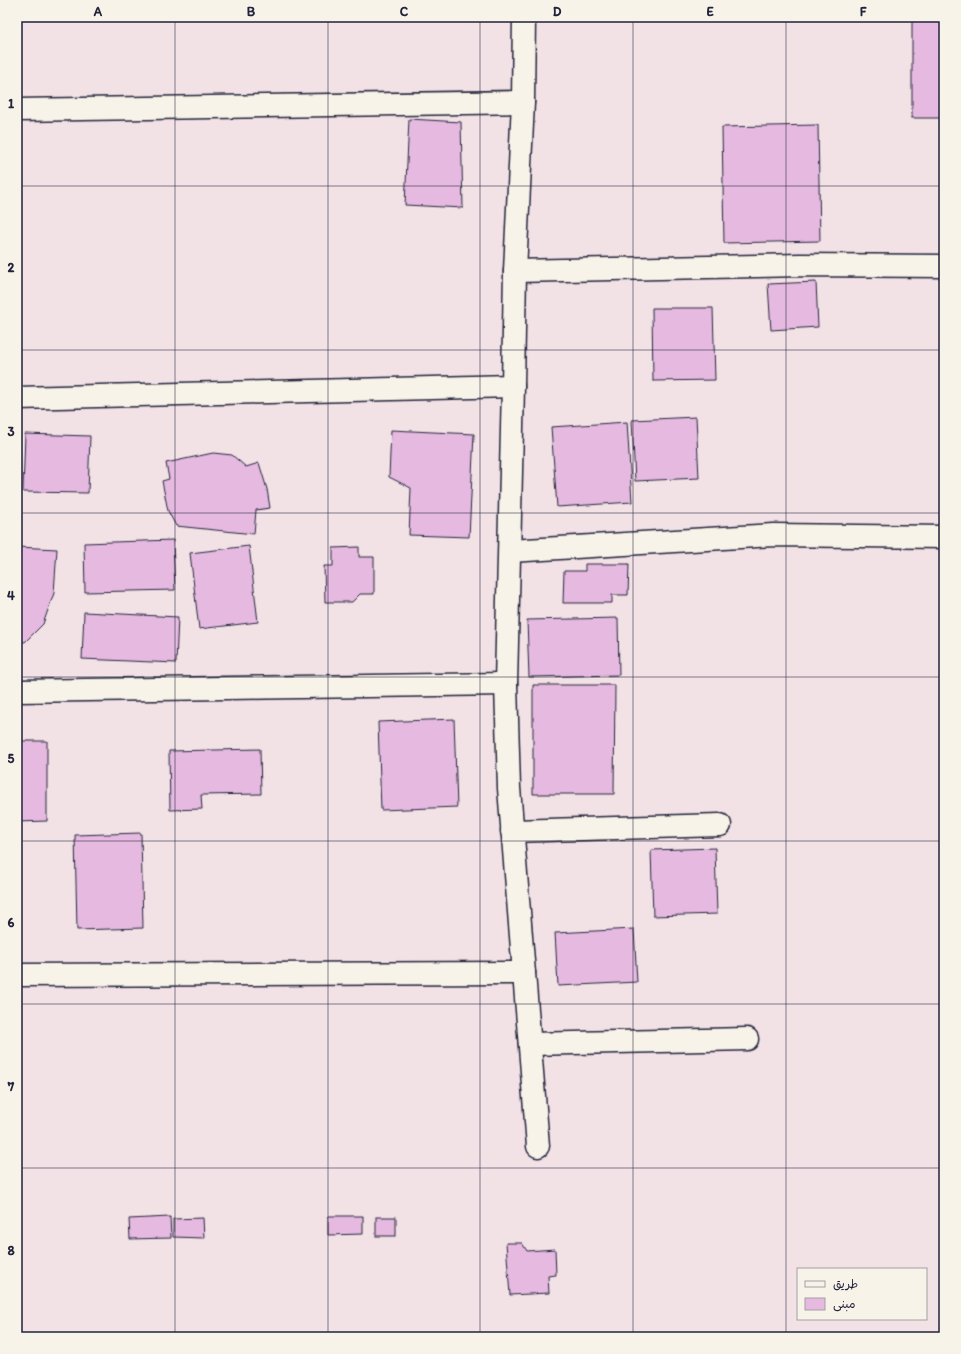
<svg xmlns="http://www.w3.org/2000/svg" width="961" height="1354" font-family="Itim,'Playpen Sans Arabic',sans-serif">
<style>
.building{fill:#e6bae0;stroke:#22223b}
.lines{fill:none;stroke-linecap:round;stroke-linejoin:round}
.street-casing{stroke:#22223b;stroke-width:25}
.street{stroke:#f7f3e8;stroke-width:22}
.grid{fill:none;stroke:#22223b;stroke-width:1;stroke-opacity:0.55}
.neatline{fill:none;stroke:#22223b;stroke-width:1.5}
.grid-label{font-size:13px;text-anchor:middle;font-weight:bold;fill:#22223b}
</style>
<rect width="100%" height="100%" fill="#f2e2e6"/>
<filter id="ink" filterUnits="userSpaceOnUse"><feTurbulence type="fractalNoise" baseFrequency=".025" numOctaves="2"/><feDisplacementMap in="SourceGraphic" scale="8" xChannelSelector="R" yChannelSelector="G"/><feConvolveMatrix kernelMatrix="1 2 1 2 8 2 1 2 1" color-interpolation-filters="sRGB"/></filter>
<g filter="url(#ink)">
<!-- building -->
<g class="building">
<rect x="912" y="17" width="32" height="101"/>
<path d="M409,119l52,3 2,86 -58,-3z"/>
<path d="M818,125l2,116 -96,2 -2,-116z"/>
<path d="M816,282l2,45 -47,3 -3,-46z"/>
<path d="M652,308h61l2,72 -62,1z"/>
<path d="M696,417l3,61 -64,3 -3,-61z"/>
<path d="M627,422l5,80 -75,5 -6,-80z"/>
<path d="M391,430l83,4 -5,103 -60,-2 2,-47 -22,-11z"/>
<path d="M25,434l65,2 -2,57 -65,-1z"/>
<path d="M213,453l19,2 14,12 13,-4 8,26 3,19 -14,2 -2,24 -78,-8 -8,-15 -6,-30 7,-2 -3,-16z"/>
<path d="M173,540l2,50 -90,2 -1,-49z"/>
<path d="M249,546l9,76 -59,7 -9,-76z"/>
<path d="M17,547l40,2 -3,44 -11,31 -18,18 -8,-1z"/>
<path d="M359,547v10h15v37h-14l-8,8h-27l-1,-36h9v-18z"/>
<path d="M585,564h44l-1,31h-16v8h-49l1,-32h21z"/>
<path d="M84,612l94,5 -2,46 -94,-4z"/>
<path d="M618,618l1,57 -90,2 -2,-57z"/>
<path d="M533,685h82l-1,109h-81z"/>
<path d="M454,719l3,88 -76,3 -3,-88z"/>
<path d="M17,741h30v80l-30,1z"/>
<path d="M260,749l1,45 -60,1 1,14 -32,1 -1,-59z"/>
<path d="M141,833l2,95 -66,2 -2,-95z"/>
<path d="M715,848l2,66 -64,2 -2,-66z"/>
<path d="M634,929l3,53 -79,4 -3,-53z"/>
<path d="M328,1216h35v18l-35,1z"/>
<path d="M170,1217l1,21 -41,1 -1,-20z"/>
<rect x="376" y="1217" width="20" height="19"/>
<path d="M203,1218l1,20 -31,-1v-18z"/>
<path d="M506,1243h16l5,8 28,-2 1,26 -8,1 1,17 -39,2z"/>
</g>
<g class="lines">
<!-- street casing -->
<g class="street-casing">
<g id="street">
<path d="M524,17l-1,85 -8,169 -2,115 -7,298 3,104 29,358"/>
<path d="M17,110l506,-8"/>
<path d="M515,271l285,-6 144,1"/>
<path d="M17,398l496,-12"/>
<path d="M510,551l263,-16 171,2"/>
<path d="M17,691l489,-7"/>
<path d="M512,831l208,-6"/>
<path d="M17,975l507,-2"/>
<path d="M530,1044l217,-5"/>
</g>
</g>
<!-- street -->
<use href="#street" class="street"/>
</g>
</g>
<!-- grid -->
<path class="grid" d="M175,17v1320M328,17v1320M480,17v1320M633,17v1320M786,17v1320M17,186h927M17,350h927M17,513h927M17,677h927M17,841h927M17,1004h927M17,1168h927"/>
<!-- margin -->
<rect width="961" height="1354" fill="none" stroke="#f7f3e8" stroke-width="44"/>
<!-- legend -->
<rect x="797" y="1268" width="130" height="52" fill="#f7f3e8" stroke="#a29fa3"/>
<rect x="805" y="1281" width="20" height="6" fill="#f7f3e8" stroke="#a29fa3"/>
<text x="833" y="1288" font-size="12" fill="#22223b">طريق</text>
<rect x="805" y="1298" width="20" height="12" fill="#e6bae0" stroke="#a29fa3"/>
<text x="833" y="1308" font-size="12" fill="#22223b">مبنى</text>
<rect x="22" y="22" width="917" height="1310" class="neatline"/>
<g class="grid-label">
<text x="98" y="16">A</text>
<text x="251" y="16">B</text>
<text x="404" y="16">C</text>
<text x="557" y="16">D</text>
<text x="710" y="16">E</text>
<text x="863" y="16">F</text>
<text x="11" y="108">1</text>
<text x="11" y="272">2</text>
<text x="11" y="436">3</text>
<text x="11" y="600">4</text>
<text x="11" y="763">5</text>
<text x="11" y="927">6</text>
<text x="11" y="1091">7</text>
<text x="11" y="1255">8</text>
</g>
</svg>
